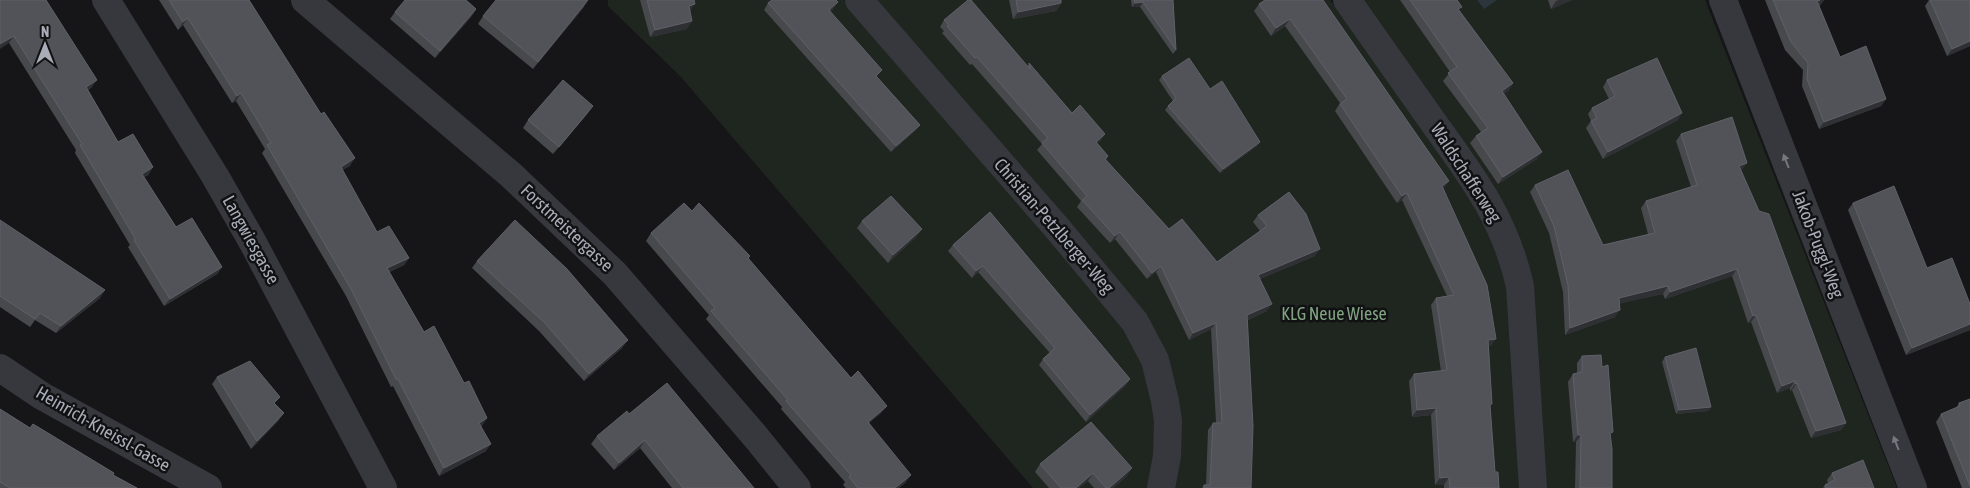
<svg xmlns="http://www.w3.org/2000/svg" width="1970" height="488" font-family="'Asap Condensed',sans-serif">
<style>
.green{fill:#1e261f}
.water{fill:#2c353c}
.lines{fill:none;stroke-linecap:round;stroke-linejoin:round}
.minor{stroke:#37383d;stroke-width:28}
.wall{fill:#47494d}
.shaded-wall{fill:#2f3033}
.building{fill:#525359;stroke:#5f6168}
.oneway{fill:#757881}
.labels{text-anchor:middle;stroke-width:5;stroke-linejoin:round;paint-order:stroke}
.street-label{font-size:18px;fill:#a8adb8;stroke:#111113}
.park-label{font-size:18px;fill:#7fa381;stroke:#111113}
</style>
<rect width="100%" height="100%" fill="#161618"/>
<!-- green -->
<g class="green">
<path d="M608,0h236l253,296 34,42 11,23 9,30 5,47 -7,50h-116l-352,-411 -73,-71z"/>
<path d="M874,0h456c38,52 77,104 113,159 27,39 53,77 64,125l15,204h-351l6,-91z"/>
<path d="M1361,0h344l192,488h-352l-13,-197z"/>
</g>
<!-- water -->
<path class="water" d="M1477,0h20l-13,9z"/>
<g class="lines">
<!-- minor -->
<g class="minor">
<path d="M106,0l109,176 37,65 131,247"/>
<path d="M305,0l206,175 104,99 140,162 42,52"/>
<path d="M859,0l198,228 78,94 20,38 10,41 3,20 -1,35 -6,32"/>
<path d="M1347,0c29,41 57,81 86,122 39,54 72,97 87,164l13,202"/>
<path d="M1723,0l190,488"/>
<path d="M0,368l42,28 166,92"/>
</g>
</g>
<!-- wall -->
<g class="wall">
<path d="M0,0l92,87 -4,3 30,52 35,25 -5,8 -4,2 32,50 46,40 -5,7 -53,32 -36,-59 2,-2 -55,-92 1,-3 -67,-107z"/>
<path d="M159,0h90l101,166 -8,4 35,62 32,26 -5,7 -15,7 35,60 40,51 23,35 -6,8 5,25 -47,25 -46,-90 -2,1 -45,-91 -84,-143 3,-4 -29,-48 -4,2 -49,-78 -5,5z"/>
<path d="M640,0h54l-4,11 -3,18 -37,8z"/>
<path d="M1009,0h52v3l-5,8 -43,8z"/>
<path d="M1131,0h42l3,50 -3,4 -33,-47h-8z"/>
<path d="M1323,0l121,188 -1,1 48,157h-2l1,62 5,64 4,16h-55v-3h-9l-4,-70 -19,2 -3,-36 5,-7 27,-3 -10,-66 5,-7 11,-2 -45,-96 -5,3 -62,-92 5,-8 -55,-77 -14,10 -17,-25 5,-7z"/>
<path d="M1400,0h57l2,10 54,73 -5,8 -5,3 34,65 -39,25 -28,-41 6,-7 5,-4 -38,-51 7,-9z"/>
<path d="M1548,0h24l-21,9z"/>
<path d="M1765,0h59l-5,6 21,51 46,42 -5,7 -62,23 -17,-43 1,-16 -18,-20z"/>
<path d="M1929,0h41v46l-23,10 -22,-50z"/>
<path d="M768,3l65,6 -3,3 47,65 43,48 -5,6 -24,21 -127,-142z"/>
<path d="M584,7l-51,62 -55,-45 5,-8z"/>
<path d="M476,9l-5,8 -36,41 -45,-39 5,-7z"/>
<path d="M944,20l84,46 1,-3 43,50 33,21 -5,7 -3,2 11,13 -2,4 63,69 48,33 43,-31 -7,-9 5,-7 57,41 -55,23 7,32 -19,9 3,168h-49l2,-3h2l2,-55 5,-7h3l-5,-94 -22,11 -33,-68 -9,7 -32,-40 -5,4 -33,-36 4,-6 -44,-51 5,-6 -70,-80 -2,1 -28,-32 2,-2 -4,-4z"/>
<path d="M1162,76l48,13 50,53 -3,4 -37,27 -55,-63 3,-4 5,-5 -14,-21z"/>
<path d="M1607,80l71,40 -75,39 -17,-31 5,-7 -3,-7 4,-6 17,-9 -6,-12z"/>
<path d="M588,113l-35,41 -30,-26 5,-8z"/>
<path d="M1681,134l61,36h-1l105,253 -5,7 -30,8 -19,-48 -2,1v-3l-13,5 -26,-71 -3,1 -16,-47 -67,23 -2,-5 -43,9 -5,14 -50,18 -2,-43 -14,-59 -19,-41 5,-7 68,60 45,-11 -7,-26 5,-7 45,-14 -15,-46z"/>
<path d="M1853,203l74,65 43,36v26l-64,25 -58,-145z"/>
<path d="M692,211l58,45 -2,3 103,119 36,28 -6,7 -12,10 37,59 -7,6h-53l-3,-3 2,-3 -64,-73 1,-2 -76,-88 3,-4 -63,-74 5,-8z"/>
<path d="M990,212l140,167 -4,6 -40,37 -47,-57 4,-6 7,-6 -72,-81 -6,6 -24,-27 5,-6z"/>
<path d="M0,220l100,78 -44,35 -21,-13 -5,7 -30,-20z"/>
<path d="M862,221l60,8 -6,8 -28,26 -31,-35z"/>
<path d="M477,261l145,87 -38,33 -45,-50 -67,-63z"/>
<path d="M1582,356l29,80 1,52h-37l1,-46h-3l-5,-60 5,-8 4,-1v-10z"/>
<path d="M1665,357l46,50 -3,4 -32,3 -14,-52z"/>
<path d="M217,377l58,27 4,16 -28,29 -39,-65z"/>
<path d="M1970,399v89h-8l-26,-66 5,-8 15,-6 3,-5z"/>
<path d="M0,409l30,19 3,-4 80,51 24,13h-137z"/>
<path d="M629,414l125,74h-82l-32,-40 -26,22 -23,-26 6,-8z"/>
<path d="M1040,464l87,12 -14,12h-19l-6,-7 -9,7h-30l-14,-16z"/>
<path d="M1832,473l42,15h-51l2,-3 3,-2 -1,-3z"/>
</g>
<!-- shaded-wall -->
<g class="shaded-wall">
<path d="M588,0l-4,7 -51,62 5,-7z"/>
<path d="M1559,0h13l-21,9 5,-8z"/>
<path d="M1820,0h4l-4,6 -8,3 5,-8z"/>
<path d="M838,2l-5,7 -9,8 5,-7z"/>
<path d="M1143,2l-3,5h-8l3,-4z"/>
<path d="M1061,3l-5,8 -43,8 5,-7z"/>
<path d="M695,4l-5,7 -1,-5z"/>
<path d="M476,9l-5,8 -36,41 5,-7z"/>
<path d="M188,18l-5,7 -5,5 5,-8z"/>
<path d="M1290,19l-5,7 -14,10 5,-8z"/>
<path d="M692,21l-5,8 -37,8 5,-7z"/>
<path d="M14,36l-5,7 -9,6v-5z"/>
<path d="M1970,41v5l-23,10 5,-7z"/>
<path d="M97,80l-5,7 -12,8 6,-8z"/>
<path d="M1513,83l-5,8 -12,8 6,-8z"/>
<path d="M241,93l-5,8 -4,2 5,-7z"/>
<path d="M1886,99l-5,7 -62,23 5,-7z"/>
<path d="M593,106l-5,7 -35,41 6,-7z"/>
<path d="M1682,113l-4,7 -75,39 5,-7z"/>
<path d="M920,125l-5,6 -24,21 5,-6z"/>
<path d="M1105,134l-5,7 -9,8 5,-7z"/>
<path d="M1260,142l-3,4 -37,27 3,-4z"/>
<path d="M1542,152l-5,7 -39,25 5,-7z"/>
<path d="M355,158l-5,8 -15,8 6,-7z"/>
<path d="M1747,163l-5,7 -8,3 5,-7z"/>
<path d="M153,167l-5,8 -11,6 5,-7z"/>
<path d="M1449,181l-5,7 -7,5 5,-7z"/>
<path d="M1407,193l-5,7 -5,3 5,-7z"/>
<path d="M922,229l-6,8 -28,26 5,-8z"/>
<path d="M1120,232l-5,7 -5,4 5,-7z"/>
<path d="M1320,249l-5,7 -62,26 5,-7z"/>
<path d="M409,258l-5,7 -22,11 5,-8z"/>
<path d="M983,266l-5,6 -6,6 4,-7z"/>
<path d="M1161,266l-5,6 -9,7 5,-6z"/>
<path d="M222,267l-5,7 -53,32 6,-7z"/>
<path d="M1737,269l-5,7 -67,23 5,-7z"/>
<path d="M1668,286l-5,8 -49,11 5,-7z"/>
<path d="M105,290l-5,8 -44,35 5,-7z"/>
<path d="M1272,304l-5,7 -24,11 4,-7z"/>
<path d="M1620,310l-5,7 -50,18 5,-7z"/>
<path d="M1756,315l-5,7 -3,1 5,-7z"/>
<path d="M1216,323l-5,6 -22,11 4,-7z"/>
<path d="M1970,324v6l-64,25 6,-7z"/>
<path d="M1496,339l-5,7 -8,1 5,-7z"/>
<path d="M628,340l-6,8 -38,33 5,-7z"/>
<path d="M1130,379l-4,6 -40,37 4,-7z"/>
<path d="M1795,381l-5,7 -13,5 5,-7z"/>
<path d="M1797,383l-5,7 -2,1 5,-7z"/>
<path d="M887,406l-6,7 -19,16 6,-7z"/>
<path d="M1711,407l-3,4 -32,3 3,-4z"/>
<path d="M1436,408l-5,7 -19,2 5,-7z"/>
<path d="M284,413l-5,7 -28,29 6,-8z"/>
<path d="M487,418l-5,8 -8,5 5,-8z"/>
<path d="M1846,423l-5,7 -30,8 5,-7z"/>
<path d="M1578,435h3l-5,7h-3z"/>
<path d="M645,440l-5,8 -26,22 5,-7z"/>
<path d="M491,444l-5,7 -47,25 5,-8z"/>
<path d="M1132,468l-5,8 -14,12h-4z"/>
<path d="M1093,473l-5,8 -9,7h-3z"/>
<path d="M911,475l-5,7 -7,6h-4z"/>
<path d="M1449,477l-5,8h-9l5,-7z"/>
</g>
<!-- building -->
<g class="building">
<path d="M0,0h46l51,80 -11,7 32,55 15,-8 20,33 -11,7 34,53 16,-9 30,49 -52,32 -36,-59 1,-2 -55,-93 2,-1 -68,-108 -14,8z"/>
<path d="M169,0h80l72,114 3,-2 31,46 -14,9 36,65 12,-6 20,32 -22,10 37,64 10,-6 30,57 5,-2 18,37 -8,5 12,21 -47,24 -46,-89h-2l-45,-90 -84,-144 4,-2 -30,-50 -4,3 -49,-78 -5,4z"/>
<path d="M405,0h61l10,9 -36,42 -45,-39z"/>
<path d="M496,0h92l-50,62 -55,-46z"/>
<path d="M647,0h47l1,4 -6,2 3,15 -37,9z"/>
<path d="M772,0h64l2,2 -9,8 53,60 -6,6 44,49 -24,21 -128,-143z"/>
<path d="M968,0h3l59,69 -1,-6 43,50 8,-8 25,29 -9,8 12,14 -3,3 64,70 13,-10 35,43 50,-36 -9,-11 31,-23 17,22 14,35 -62,26 14,29 -25,11 6,111 -2,62h-47v-3h6l3,-62h9l-6,-100 -23,10 -32,-67 -9,7 -32,-41 -5,4 -33,-36 5,-4 -45,-53 6,-5 -71,-81 -2,1 -28,-32 2,-1 -5,-5z"/>
<path d="M1016,0h45v3l-43,9z"/>
<path d="M1134,0h39l3,50 -33,-48 -8,1z"/>
<path d="M1265,0h58l126,181 -7,5 45,99 9,54 -8,1 4,64 -2,1 5,67h3l1,16h-49l-1,-11 -9,1 -4,-70 -19,2 -3,-36 33,-4 -11,-72 18,-3 -47,-102 -5,3 -62,-92 7,-5 -57,-80 -14,9 -17,-24z"/>
<path d="M1410,0h47l5,7 -4,2 55,74 -11,8 40,61 -39,25 -27,-41 12,-8 -40,-55 9,-6z"/>
<path d="M1773,0h47l-3,1 23,56 26,-11 20,53 -62,23 -17,-43 1,-16 -17,-21z"/>
<path d="M1930,0h40v41l-18,8z"/>
<path d="M1189,58l21,31 12,-8 38,61 -37,27 -55,-63 8,-8 -14,-22z"/>
<path d="M1657,58l25,55 -74,39 -17,-31 6,-3 -5,-10 23,-12 -8,-16z"/>
<path d="M563,80l30,26 -34,41 -31,-27z"/>
<path d="M1732,117l15,46 -8,3 20,45 10,3 77,209 -30,8 -19,-48 -2,1v-3l-13,5 -26,-71 -3,1 -16,-47 -67,23 -2,-6 -49,12 1,12 -50,18 -2,-43 -14,-59 -19,-41 33,-15 35,75 52,-12 -9,-32 51,-16 -16,-51z"/>
<path d="M1894,186l33,82 25,-10 18,46v20l-58,24 -59,-145z"/>
<path d="M891,196l31,33 -29,26 -31,-34z"/>
<path d="M684,203l8,8 7,-8 51,53 -2,2 103,120 7,-7 29,35 -19,16 43,53 -16,13h-37l-9,-11 2,-2 -65,-74 2,-1 -77,-89 4,-3 -64,-75z"/>
<path d="M990,212l140,167 -40,36 -47,-56 12,-11 -72,-82 -7,5 -23,-26z"/>
<path d="M0,220l105,70 -44,36 -21,-13 -5,6 -35,-23z"/>
<path d="M515,220l52,49 61,71 -39,34 -44,-51 -68,-62z"/>
<path d="M1696,348l15,59 -32,3 -14,-53z"/>
<path d="M1601,355l1,12 6,-2 5,67 -3,1 2,16v39h-32l1,-53h-3l-5,-61 9,-2v-16z"/>
<path d="M250,361l30,36 -6,6 10,10 -27,28 -40,-64z"/>
<path d="M667,383l87,105h-71l-38,-48 -26,23 -22,-27 30,-25 2,3z"/>
<path d="M1970,399v87l-29,-72 19,-8 -1,-3z"/>
<path d="M0,409l30,19 3,-4 81,49 -1,2 24,13h-127l-10,-6z"/>
<path d="M1091,422l41,46 -23,20h-3l-13,-15 -17,15h-15l-21,-24z"/>
<path d="M1863,460l11,28h-48l-1,-3 10,-5 -3,-7z"/>
</g>
<!-- one-way arrows -->
<defs><path id="oneway-solid" d="M-6-.8H1V-3.2L6.5 0L1 3.2V.8H-6Z" transform="scale(1.25)"/></defs>
<g class="oneway">
<use href="#oneway-solid" transform="translate(1786 161) rotate(-111)"/>
<use href="#oneway-solid" transform="translate(1896 443) rotate(-111)"/>
</g>
<g class="labels">
<!-- street labels -->
<g class="street-label">
<text transform="translate(1466 173) rotate(57)" y="6">Waldschafferweg</text>
<text transform="translate(1054 226) rotate(49)" y="6">Christian-Petzlberger-Weg</text>
<text transform="translate(567 228) rotate(43)" y="6">Forstmeistergasse</text>
<text transform="translate(251 240) rotate(61)" y="6">Langwiesgasse</text>
<text transform="translate(1818 244) rotate(69)" y="6">Jakob-Puggl-Weg</text>
<text transform="translate(103 429) rotate(30)" y="6">Heinrich-Kneissl-Gasse</text>
</g>
<!-- park labels -->
<g class="park-label">
<text x="1334" y="320">KLG Neue Wiese</text>
</g>
</g>
<!-- north arrow -->
<g transform="translate(45 45)" stroke="#111113" stroke-width="4" paint-order="stroke">
<path d="M0-4L9 19L0 12L-9 19Z" fill="#a8adb8"/>
<text y="-8" font-size="14" font-weight="bold" text-anchor="middle" fill="#a8adb8">N</text>
</g>
</svg>
